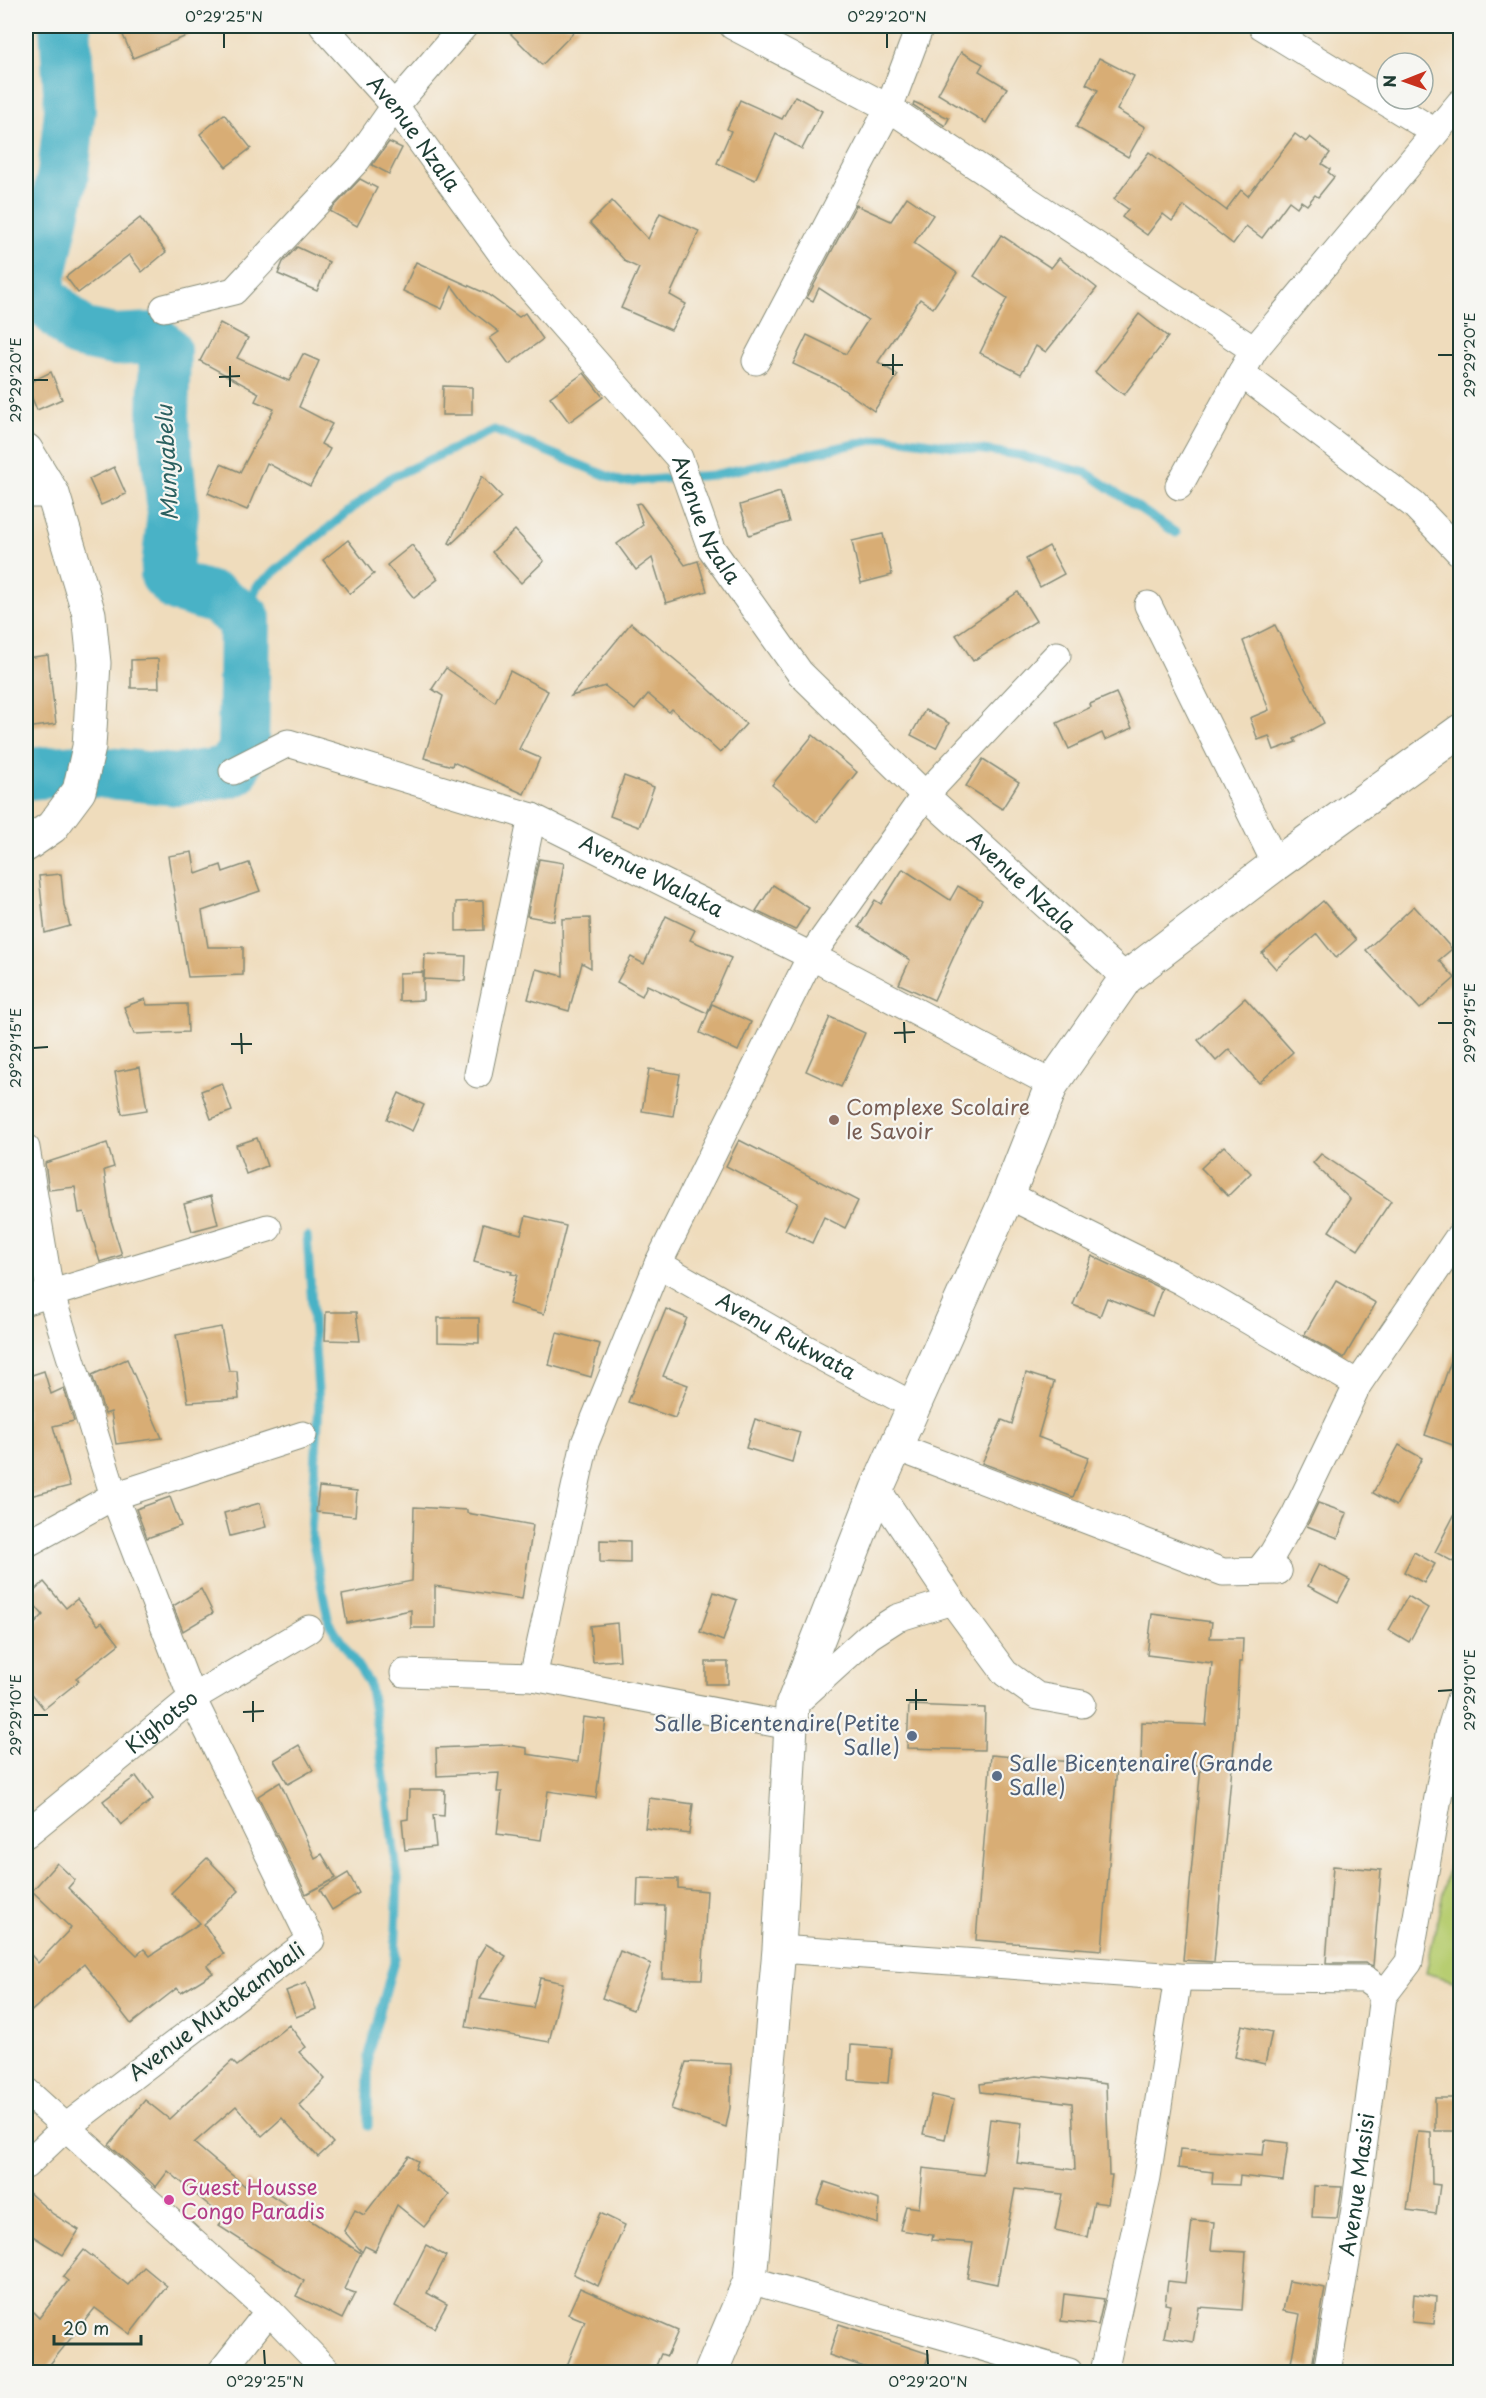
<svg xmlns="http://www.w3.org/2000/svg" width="1486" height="2398" font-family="'Playpen Sans',sans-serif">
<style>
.green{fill:#b7cd71;stroke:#6b8552;stroke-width:1.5}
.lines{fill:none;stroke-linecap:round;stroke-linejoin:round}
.stream{stroke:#48b2c6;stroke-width:9}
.river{stroke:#48b2c6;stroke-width:52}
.building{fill:#d8ad74}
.minor-casing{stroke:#878c78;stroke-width:29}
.tertiary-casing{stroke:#878c78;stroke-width:35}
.trunk-casing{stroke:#878c78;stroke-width:35}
.minor{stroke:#fff;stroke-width:27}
.tertiary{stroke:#fff;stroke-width:33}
.trunk{stroke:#fff;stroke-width:33}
.ticks{fill:none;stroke:#1f3d34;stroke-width:2}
.education-dot{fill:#8d6e63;stroke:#f6f6f2;stroke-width:2}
.service-dot{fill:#5c6f8a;stroke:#f6f6f2;stroke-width:2}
.hotel-dot{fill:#d1479c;stroke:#f6f6f2;stroke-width:2}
.labels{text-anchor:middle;stroke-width:4.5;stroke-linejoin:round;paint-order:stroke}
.street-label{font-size:21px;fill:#1f3d34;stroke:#f6f6f2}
.education-label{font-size:21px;fill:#785e54;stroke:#f6f6f2;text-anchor:start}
.service-label{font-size:21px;fill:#4e5e75;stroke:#f6f6f2;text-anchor:end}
.hotel-label{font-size:21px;fill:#b23c85;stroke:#f6f6f2;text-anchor:start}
.water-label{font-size:22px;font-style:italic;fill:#2b6060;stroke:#f6f6f2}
.neatline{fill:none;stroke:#1f3d34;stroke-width:2}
.ticks-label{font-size:15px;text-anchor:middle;fill:#1f3d34}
</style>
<rect width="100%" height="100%" fill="#f6f6f2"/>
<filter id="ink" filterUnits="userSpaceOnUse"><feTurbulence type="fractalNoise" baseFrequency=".0167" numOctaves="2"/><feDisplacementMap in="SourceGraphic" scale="12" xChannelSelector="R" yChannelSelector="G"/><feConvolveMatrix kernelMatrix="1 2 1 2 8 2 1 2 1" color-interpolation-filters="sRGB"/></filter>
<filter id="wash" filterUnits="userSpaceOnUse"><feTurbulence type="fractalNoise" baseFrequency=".008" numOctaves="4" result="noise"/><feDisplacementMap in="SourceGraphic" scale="24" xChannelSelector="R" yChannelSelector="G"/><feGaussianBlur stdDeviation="1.35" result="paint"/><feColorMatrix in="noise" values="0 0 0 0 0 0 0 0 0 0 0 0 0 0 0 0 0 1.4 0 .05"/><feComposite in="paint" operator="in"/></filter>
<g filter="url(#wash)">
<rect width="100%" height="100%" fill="#efdcbc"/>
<!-- green -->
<path class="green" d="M1460,1812v171l-34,-10z"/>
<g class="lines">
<!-- stream -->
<g class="stream">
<path d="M245,619l12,-33 133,-108 104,-48 128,52 91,-7 174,-38 132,18 68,18 89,60"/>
<path d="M307,1236l12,168 -8,129 18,90 40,60 9,52 20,144 -3,79 -27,97v71"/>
</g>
<!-- river -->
<path class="river" d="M26,774l53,-4 97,10 57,-9 10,-23 2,-129 -28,-20 -39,-12 -12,-12 7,-62 -10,-96 2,-67 -13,-12 -38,2 -34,-7 -37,-35 -4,-15 24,-109 7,-64 -5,-84"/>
</g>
<g id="blocks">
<!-- building -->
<g class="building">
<path d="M119,26h92l-78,32z"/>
<path d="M503,26h77l-38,39z"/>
<path d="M961,52l22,12 -4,7 28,17 -21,35 -48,-29z"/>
<path d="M1099,58l35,18 -17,34 28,17 -17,30 -52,-30 22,-37 -12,-6z"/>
<path d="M795,96l27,15 -20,38 -26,-15 -21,46 -38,-17 14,-32 -4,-2 13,-29 42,19z"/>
<path d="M914,102l35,16 -4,8 -32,-21z"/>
<path d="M224,114l27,34 -25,19 -26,-33z"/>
<path d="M1295,134l11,8 4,-5 20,16 -8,11 8,5 -2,3 6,5 -16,20 -3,-2 -8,10 -6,-4 -4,6 -8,-6 -27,37 -16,-12 -13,18 -49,-38 -12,15 -9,-7 -16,21 -25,-18 6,-8 -14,-10 35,-47 77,58 15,-20 7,6z"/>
<path d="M389,142l13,6 -13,26 -17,-9z"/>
<path d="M360,179l17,9 -20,38 -27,-15z"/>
<path d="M907,197l26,18 -19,28 43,30 -24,35 -13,-9 -42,63 20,13 -24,36 -40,-28 -41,-19 14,-29 39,19 22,-34 -49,-32 -6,13 -6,-3 49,-93 35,16z"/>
<path d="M612,201l36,38 12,-26 39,18 -29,64 16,9 -15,26 -50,-22 18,-40 -13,-6 -36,-39z"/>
<path d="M140,218l26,34 -24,20 -13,-17 -51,38 -12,-16z"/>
<path d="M1001,235l50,33 8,-10 38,30 -51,64 -10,-6 -15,28 -41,-21 27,-55 -33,-22z"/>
<path d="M297,247l32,15 -12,29 -39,-17 5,-12z"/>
<path d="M416,262l71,32 32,23 6,-4 18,26 -34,25 -19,-26 9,-6 -30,-23 -17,-23 -10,23 -39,-18z"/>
<path d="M1139,314l29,23 -44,58 -29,-23z"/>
<path d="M220,323l28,15 -11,20 52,23 14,-27 16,7 -20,46 33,17 -11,20 9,5 -20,37 -43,-23 -20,47 -39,-17 13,-29 19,8 34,-63 -19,-8 4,-8 -59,-32z"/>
<path d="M51,372l11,27 -25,11 -11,-26z"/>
<path d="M584,373l19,24 -34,25 -19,-25z"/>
<path d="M443,386l29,1v28h-30z"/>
<path d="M114,467l12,27 -25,11 -12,-26z"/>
<path d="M482,476l20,21 -51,47 -2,-1z"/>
<path d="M780,492l9,30 -40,13 -9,-30z"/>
<path d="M640,503l45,62 13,-4 9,30 -41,12 -14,-45 -16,12 -19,-26 26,-19 -7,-21z"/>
<path d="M515,530l29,31 -23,22 -29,-31z"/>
<path d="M883,534l9,41 -31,8 -9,-42z"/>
<path d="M348,540l26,34 -24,20 -27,-34z"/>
<path d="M412,545l26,34 -24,19 -27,-33z"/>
<path d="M1049,546l15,28 -24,13 -14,-28z"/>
<path d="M1018,592l18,29 -63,40 -17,-26z"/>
<path d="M631,623l66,55 49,46 -26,29 -48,-44 -3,3 -21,-18 -13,16 -30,-24 -34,10z"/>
<path d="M1275,625l49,98 -30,16 2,3 -22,8 -5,-14 -11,4 -8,-22 19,-8 -26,-69z"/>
<path d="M48,655l8,69 -30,4v-70z"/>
<path d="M158,659l1,29h-28v-28z"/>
<path d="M446,668l49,34 15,-31 38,20 -29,58 21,9 -16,36 -71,-32 -1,4 -28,-8 19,-62 -11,-7z"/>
<path d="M1116,693l16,35 -27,12 -3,-7 -33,16 -12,-26 34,-16 -1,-3z"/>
<path d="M925,710l24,13 -13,25 -25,-13z"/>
<path d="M813,735l44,37 -40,50 -45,-37z"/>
<path d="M983,759l36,23 -17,27 -36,-23z"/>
<path d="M624,776l30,11 -15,40 -29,-11z"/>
<path d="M192,852l4,22 25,-9 2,7 26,-9 11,28 -58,20 6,36h35v28l-55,2 -20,-121z"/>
<path d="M539,859l25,4 -10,58 -27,-5z"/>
<path d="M903,869l47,31 8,-14 24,14 -18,34 -30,66 -35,-16 11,-24 -51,-33 16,-27 6,4z"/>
<path d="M61,874l3,31 6,21 -25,7 -6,-57z"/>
<path d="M773,885l36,23 -14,22 -39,-19z"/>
<path d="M483,901l1,29 -28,1v-29z"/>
<path d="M1323,901l33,39 -20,18 -19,-24 -41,35 -14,-16z"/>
<path d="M1414,906l38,43 -13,11 16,18 -35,31 -54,-59z"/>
<path d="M666,916l29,14 -5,10 41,18 -24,55 -60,-28 -5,11 -25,-14 14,-25 13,7z"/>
<path d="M590,918l1,50 -9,-5 -13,48 -41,-12 8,-30 27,7 -1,-57z"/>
<path d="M425,954l41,2 -1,25 -41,-2z"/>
<path d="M423,972v28l-24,1v-28z"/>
<path d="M1245,998l48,54 -34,31 -30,-34 -13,12 -18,-21z"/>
<path d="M145,999l2,6 40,-1 1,28 -54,2 -10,-27z"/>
<path d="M712,1004l39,18 -13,29 -38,-18z"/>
<path d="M830,1017l35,16 -24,54 -35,-16z"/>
<path d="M140,1067l7,43 -25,4 -7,-42z"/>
<path d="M649,1069l31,5 -7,42 -31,-5z"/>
<path d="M222,1083l10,28 -21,8 -10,-28z"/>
<path d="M399,1093l25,12 -12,26 -25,-12z"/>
<path d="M257,1138l10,28 -21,8 -10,-29z"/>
<path d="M739,1140l119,61 -13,27 -21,-11 -12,26 -27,-13 13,-27 -72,-37z"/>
<path d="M107,1143l7,24 -10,3 7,50 11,35 -22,7 -16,-50 -5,1 -4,-26 -26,3 -4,-27z"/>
<path d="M1224,1146l27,27 -23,23 -27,-28z"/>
<path d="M1321,1154l70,47 -33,49 -29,-19 21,-32 -37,-36z"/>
<path d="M211,1196l7,28 -26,7 -8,-27z"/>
<path d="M526,1216l40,10 -22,88 -35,-10 8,-29 -6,-1 1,-2 -38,-10 9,-38 38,10z"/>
<path d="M1092,1256l70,33 -10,27 -45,-18 -7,18 -27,-11z"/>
<path d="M1336,1280l40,23 -32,55 -40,-23z"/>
<path d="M666,1309l21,9 -24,58 25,9 -13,33 -47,-16z"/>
<path d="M326,1312h30l4,29 -35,-1z"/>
<path d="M438,1318h41v25l-41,-1z"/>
<path d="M221,1327l8,44h8l2,28 -51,3 -12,-67z"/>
<path d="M557,1333l43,11 -9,33 -42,-12z"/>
<path d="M1457,1344h4v104l-36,-13z"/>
<path d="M127,1359l35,79 -46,6 -5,-32 -6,2 -13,-39z"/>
<path d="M44,1371l7,23 13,-6 10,33 -21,5 17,60 -44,11v-120z"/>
<path d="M1026,1373l28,9 -16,55 51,20 -16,40 -91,-34 20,-43 10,4z"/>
<path d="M755,1419l45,13 -8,30 -46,-14z"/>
<path d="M1399,1445l23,13 -26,48 -23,-13z"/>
<path d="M319,1487l38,4 -2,25 -39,-4z"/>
<path d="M170,1497l11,29 -34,12 -11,-29z"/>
<path d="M1461,1502v64l-26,-14z"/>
<path d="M260,1503l6,24 -36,9 -6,-23z"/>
<path d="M1318,1503l29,10 -9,25 -31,-12z"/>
<path d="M414,1507l53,3v3l66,12 -11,74 -87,-13v42h-24v-18l-64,13 -5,-28 70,-14z"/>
<path d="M600,1540l30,1v22l-30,-1z"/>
<path d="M1414,1552l21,12 -11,19 -20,-11z"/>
<path d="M1319,1564l31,16 -12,22 -30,-16z"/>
<path d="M44,1582l22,26 11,-9 21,26 4,-3 17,22 -43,34 3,3 -35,28 -18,-23v-53l17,-18 -15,-18z"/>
<path d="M201,1589l12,24 -30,18 -10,-25z"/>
<path d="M714,1592l23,8 -14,41 -23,-9z"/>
<path d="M1408,1596l20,12 -19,34 -20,-12z"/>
<path d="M1152,1614l60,8 -2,16h33l-1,24h-3l-4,72 -21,228 -31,-2 18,-195 -60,-2 1,-41 64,3 6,-62 -65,-8z"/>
<path d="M617,1623l3,37 -27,2 -3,-36z"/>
<rect x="706" y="1662" width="22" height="22"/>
<path d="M909,1705l76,3 -1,42 -77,-2z"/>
<path d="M583,1717l23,3 -10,78 -48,-7 -7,49 -44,-6 5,-42h-5l2,-19 -62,3 -1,-28 70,-3 21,3v6l51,8z"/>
<path d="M299,1745l14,25 -25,14 -14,-24z"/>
<path d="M991,1755l126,11 -15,184 -126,-10z"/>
<path d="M136,1776l17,23 -32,26 -18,-24z"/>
<path d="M280,1782l35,76 7,-4 14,24 -30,16 -48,-98z"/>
<path d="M409,1790h36l-1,26 -11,-1 3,32 -31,3 -3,-30 6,-1z"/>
<path d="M649,1798l44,6 -4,30 -44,-6z"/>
<path d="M207,1858l32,33 -35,33 20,30 -17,12 6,7 -32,20 -4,-5 -46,36 -47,-60 -58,52v-67l12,14 33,-35 -39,-37 25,-28 18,17 -7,8 69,67 7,-6 6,7 50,-33 -29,-30z"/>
<path d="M1333,1866l48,4 -8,96 -8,-3h-39z"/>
<path d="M348,1873l11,20 -27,17 -12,-20z"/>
<path d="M638,1878l40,1v9l29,3 -5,88 -40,-1 3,-72 -28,-1z"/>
<path d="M486,1944l20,12 -26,43 53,9 7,-30 23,5 -14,59 -83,-15 12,-70z"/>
<path d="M620,1951l31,13 -18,46 -31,-12z"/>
<path d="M306,1983l10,26 -20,8 -10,-26z"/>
<path d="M289,2025l17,22 -7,5 26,27 -26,26 34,38 -15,14 -36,-39 -20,18 -26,-30 -42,37 51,43 3,-6 113,73 -17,36 11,4 -13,26 -46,-23 8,-15 -85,-55 5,-8 -56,-47 -12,16 -47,-42 36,-45 24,19 63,-58 5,5z"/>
<path d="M1242,2025l30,7 -7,32 -30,-7z"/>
<path d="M851,2045l40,3 -3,35 -39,-3z"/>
<path d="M686,2062l45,2 -1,44 -4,19 -55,-18z"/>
<path d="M1037,2076l69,8 3,91h3l-4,29 -14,-2 -7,35 -32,-7 7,-36 -47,-5 -18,95 -30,-6 6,-35 -41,-3 1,-5 -33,-5 6,-24 13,2 4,-40 60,7 7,-56 32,4 -5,40 58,7 -3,-67 -91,-11 -1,-8z"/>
<path d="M932,2095l22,5 -9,39 -22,-5z"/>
<rect x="1435" y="2098" width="23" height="33"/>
<path d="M1418,2131l13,1 1,52 8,1 -4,29 -29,-4z"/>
<path d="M1265,2140l23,3 -5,38 -43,-5 -1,9 -27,-1 1,-12 -35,-4 2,-19 83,6z"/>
<path d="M409,2156l9,5 -3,7 34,27 -25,32 -27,-22 -22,46 -10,-5 -3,6 -18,-21 11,-21 9,5z"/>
<path d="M825,2182l54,18 -1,24 -61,-20z"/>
<path d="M1314,2186l28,1 -5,31 -25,-1z"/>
<path d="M26,2190l27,24 26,16 -16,25 -37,-23z"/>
<path d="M600,2213l25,12 -27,61 -25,-12z"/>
<path d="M1192,2220l22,2 -3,28 35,2 -4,58 -43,-3 -6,35 -29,-5 6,-32 -5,-1 3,-23 17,2z"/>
<path d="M426,2245l20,11 -19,37 20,11 -13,24 -39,-22z"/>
<path d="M84,2250l44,35 16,-18 23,19 -37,48 -35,-26 -52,65h-17v-68l13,13 29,-37 -5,-4z"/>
<path d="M1289,2281l36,7 -13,79 -21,-4 9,-49 -17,-3z"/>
<path d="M580,2288l98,43 -11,25 -6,-2 -8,19h-89l21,-52 -17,-7z"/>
<path d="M1064,2294l40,5 -6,26 -37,-4z"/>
<path d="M1414,2294l22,3 -2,27 -22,-2z"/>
<path d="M839,2324l90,30 -6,19h-41l-53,-18z"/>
</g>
</g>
</g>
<g filter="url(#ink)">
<use href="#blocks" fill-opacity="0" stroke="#878c78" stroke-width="1.5"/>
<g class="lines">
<!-- minor casing -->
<g class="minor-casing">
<g id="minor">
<path id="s1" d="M323,26l72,80 112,155 172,197 32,90 89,125 125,122 201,183"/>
<path d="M733,26l156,82 365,242"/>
<path d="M1262,26l173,106"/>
<path d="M164,308l70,-17 123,-131 38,-54 69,-80"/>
<path d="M756,361l133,-253 31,-82"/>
<path d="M1241,373l173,132 46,48"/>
<path d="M1179,486l75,-136 206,-247"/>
<path d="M26,494h27"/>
<path d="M1148,605l128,259"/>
<path id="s2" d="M233,771l55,-28 244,74 279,139 241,128"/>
<path d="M478,1074l54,-257"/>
<path d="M26,1148l24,144 64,204 78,202 119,242 -245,187 -40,38"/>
<path d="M1008,1195l173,86 177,103"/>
<path id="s3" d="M658,1264l143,82 113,60"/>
<path d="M26,1301l242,-73"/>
<path d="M896,1447l327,125 55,-1"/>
<path d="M877,1489l75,112"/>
<path d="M26,1544l88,-48 189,-61"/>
<path d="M1278,1571l-16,-4 11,-14 22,-38 63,-131 102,-149"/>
<path d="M404,1673l129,4 257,49"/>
<path d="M533,1677l52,-234 73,-179 153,-308 114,-161 132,-140"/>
<path d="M793,1705l76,-69 28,-18 55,-17 53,72 32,23 45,8"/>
<path id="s4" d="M26,1834l166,-136 117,-69"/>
<path d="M779,1949l399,28 187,2 10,7 8,10"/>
<path d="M26,2091l243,220 59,61"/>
<path d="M750,2280l319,92"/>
<path d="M221,2372l48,-61"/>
<path d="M1104,2372l43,-195 31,-200"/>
<path id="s5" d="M1327,2372l28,-163 28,-213 26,-34 40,-227 11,-36"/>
</g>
</g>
<!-- tertiary casing -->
<g class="tertiary-casing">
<path id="tertiary" d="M26,450l27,44 36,120 5,49 -5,84 -10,44 -27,36 -26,18"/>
</g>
<!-- trunk casing -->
<g class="trunk-casing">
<path id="trunk" d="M711,2372l39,-92 29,-331 13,-243 85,-217 131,-294 44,-111 74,-106 150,-114 184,-133"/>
</g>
<!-- minor -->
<use href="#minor" class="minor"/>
<!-- tertiary -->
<use href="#tertiary" class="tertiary"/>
<!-- trunk -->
<use href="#trunk" class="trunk"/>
</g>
</g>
<!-- ticks -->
<path class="ticks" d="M224,33v15M887,33v15M893,354v21M1438,355h15M882,365h21M230,366v21M219,377l21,-1M33,380h15M904,1022l1,21M1438,1023h15M241,1033l1,21M894,1033l21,-1M231,1044h21M33,1048l15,-1M916,1689v21M1438,1691l15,-1M906,1700h21M253,1701v21M243,1712l21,-1M33,1715h15M264,2350l1,15M927,2350l1,15"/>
<!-- markers -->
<circle class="education-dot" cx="834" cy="1120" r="6"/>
<g class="service-dot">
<circle cx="912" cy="1736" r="6"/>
<circle cx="997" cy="1776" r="6"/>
</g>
<circle class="hotel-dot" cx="169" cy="2200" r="6"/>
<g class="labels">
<!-- street labels -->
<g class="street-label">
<text dy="7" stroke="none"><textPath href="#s1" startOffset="141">Avenue Nzala</textPath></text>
<text dy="7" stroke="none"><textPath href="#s1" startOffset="628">Avenue Nzala</textPath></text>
<text dy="7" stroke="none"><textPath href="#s2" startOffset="450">Avenue Walaka</textPath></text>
<text dy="7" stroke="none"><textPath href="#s1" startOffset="1114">Avenue Nzala</textPath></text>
<text dy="7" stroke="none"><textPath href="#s3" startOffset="147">Avenu Rukwata</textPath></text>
<text dy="7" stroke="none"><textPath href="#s4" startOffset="176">Kighotso</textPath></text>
<text transform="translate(217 2012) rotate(-37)" y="7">Avenue Mutokambali</text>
<text dy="7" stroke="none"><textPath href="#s5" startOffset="190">Avenue Masisi</textPath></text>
</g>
<!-- education labels -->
<g class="education-label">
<text x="846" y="1115">Complexe Scolaire<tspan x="846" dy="24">le Savoir</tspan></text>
</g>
<!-- service labels -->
<g class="service-label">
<text x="900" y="1731">Salle Bicentenaire(Petite<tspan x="900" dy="24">Salle)</tspan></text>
<text x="1009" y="1771" text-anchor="start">Salle Bicentenaire(Grande<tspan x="1009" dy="24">Salle)</tspan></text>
</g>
<!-- hotel labels -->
<g class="hotel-label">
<text x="181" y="2195">Guest Housse<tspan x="181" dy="24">Congo Paradis</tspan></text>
</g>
<!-- water labels -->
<g class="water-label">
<text transform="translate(167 463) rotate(-93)" y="8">Munyabelu</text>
</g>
</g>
<!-- margin -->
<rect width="1486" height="2398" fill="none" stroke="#f6f6f2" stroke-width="66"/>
<!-- north arrow -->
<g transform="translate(1405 81) rotate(269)"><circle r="28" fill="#f6f6f2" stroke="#a0aca6" stroke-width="1.5"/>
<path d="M0-4.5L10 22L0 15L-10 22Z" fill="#c8321e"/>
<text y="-9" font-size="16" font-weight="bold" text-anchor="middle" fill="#1f3d34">N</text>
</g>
<!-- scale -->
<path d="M54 2335v9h87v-9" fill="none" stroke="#1f3d34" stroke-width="3"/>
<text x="63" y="2335" font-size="18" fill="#1f3d34" stroke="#f6f6f2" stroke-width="4.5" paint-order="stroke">20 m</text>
<rect x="33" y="33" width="1420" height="2332" class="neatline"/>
<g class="ticks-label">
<text x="224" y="22">0°29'25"N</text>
<text x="887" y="22">0°29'20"N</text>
<text transform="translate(1470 355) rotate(-90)" y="5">29°29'20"E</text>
<text transform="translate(16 380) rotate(-90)" y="5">29°29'20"E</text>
<text transform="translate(1470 1023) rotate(-90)" y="5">29°29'15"E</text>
<text transform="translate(16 1048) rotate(-90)" y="5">29°29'15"E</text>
<text transform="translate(1470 1690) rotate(-90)" y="5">29°29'10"E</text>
<text transform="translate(16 1715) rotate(-90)" y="5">29°29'10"E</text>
<text x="265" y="2387">0°29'25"N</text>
<text x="928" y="2387">0°29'20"N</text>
</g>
</svg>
